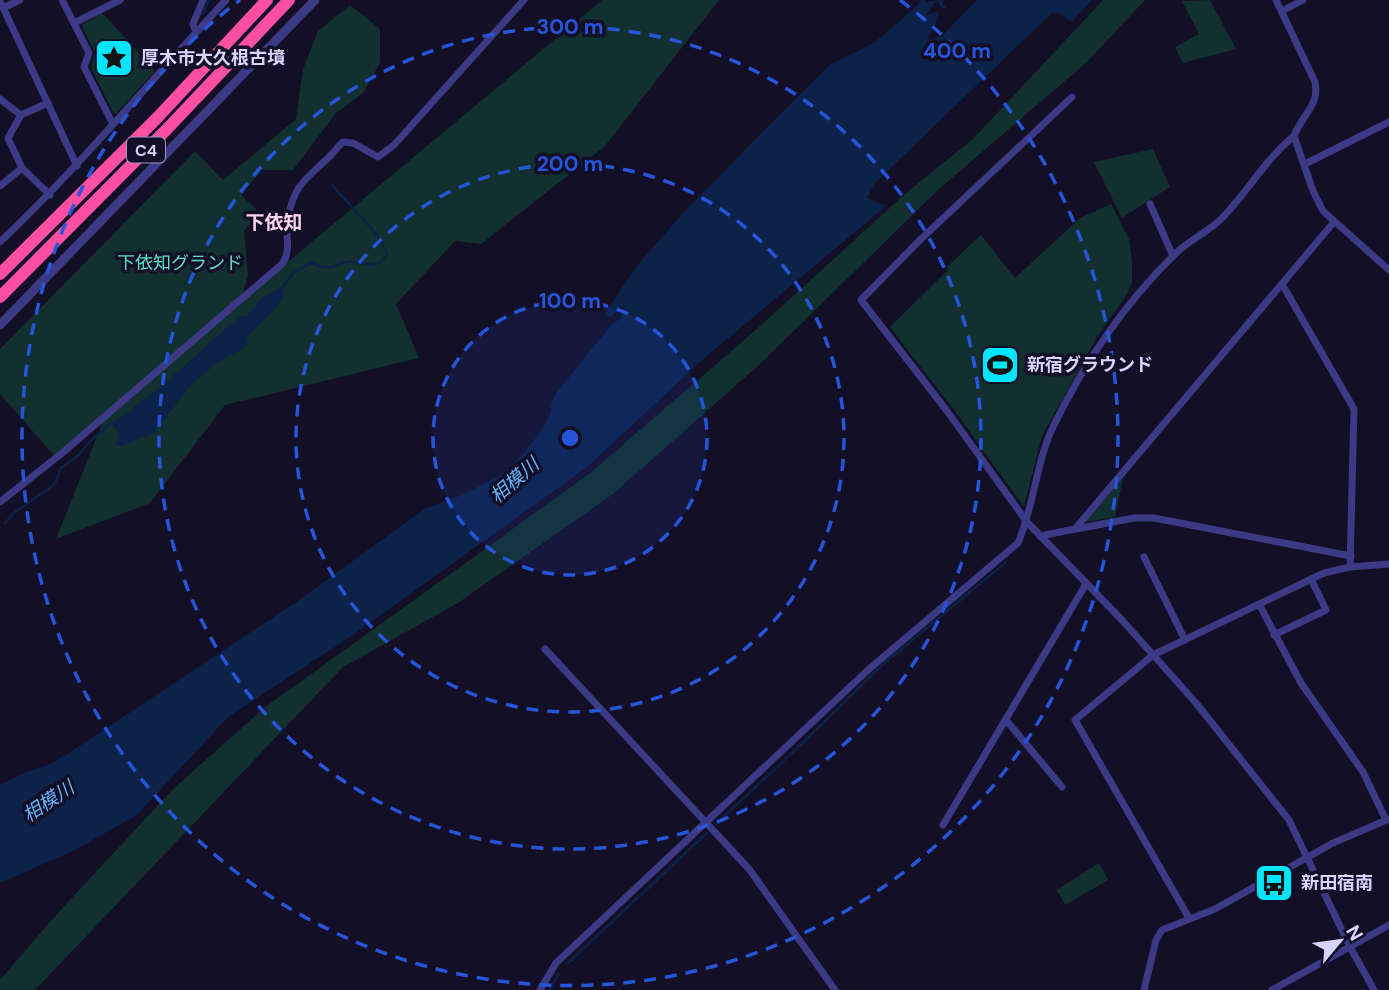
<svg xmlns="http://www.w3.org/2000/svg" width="1389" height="990" font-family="'DM Sans','Noto Sans JP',sans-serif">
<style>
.green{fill:#12302f}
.water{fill:#0c2248}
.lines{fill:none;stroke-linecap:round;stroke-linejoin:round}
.stream{stroke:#0c2248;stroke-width:2.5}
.minor{stroke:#3d3a85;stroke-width:7}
.tertiary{stroke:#3d3a85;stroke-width:9}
.motorway{stroke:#ff4fa3;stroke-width:12}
.ring{fill:none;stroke:#2655da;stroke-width:3.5;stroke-dasharray:12 9}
.labels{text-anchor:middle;stroke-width:7;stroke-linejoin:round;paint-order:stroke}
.shield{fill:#130f26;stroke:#9e99be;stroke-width:2}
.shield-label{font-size:16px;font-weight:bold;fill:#d9d4ff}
.poi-label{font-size:18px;font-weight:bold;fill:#d9d4ff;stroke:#130f26;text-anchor:start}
.park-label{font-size:18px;fill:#5fe0c0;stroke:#130f26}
.neighbourhood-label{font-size:19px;font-weight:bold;fill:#ffd6f0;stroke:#130f26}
.water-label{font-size:19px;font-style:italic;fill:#62b6ff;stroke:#130f26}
.centre{fill:#2655da;stroke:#130f26;stroke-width:3.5}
.ring-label{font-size:21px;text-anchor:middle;font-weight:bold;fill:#2655da;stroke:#130f26;stroke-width:7;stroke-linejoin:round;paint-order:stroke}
</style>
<rect width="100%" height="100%" fill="#130f26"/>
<!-- green -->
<g class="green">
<path d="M602,0h117l-114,146 -124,98 -26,-3 -59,63 23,54 -194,47 -75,98 -94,36 48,-120 -47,40 -57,-65v-45l195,-198 28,29 73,-61 7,-50 15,-38 32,-26 30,24v34l-17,30 -28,21 -42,56h-31l-21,25 19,18 -16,18 4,45 -6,20 -42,39z"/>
<path d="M1103,0h42l-58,62 -149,128 -178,174 -147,130 -155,109 -115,64 -308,323h-35v-10l56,-65 116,-125 92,-82 325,-234 169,-146 148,-135 67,-54z"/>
<path d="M1210,0l26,49 -53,14 -8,-16 24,-13 -17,-33z"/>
<path d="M101,14l3,1 49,53 1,4 -38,42h-2l-23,-46 4,-15 -13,-26 1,-3z"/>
<path d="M1153,149l17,38 -48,31 -28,-56z"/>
<path d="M1111,204l18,35 3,22v21l-5,12 -30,43 -55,99 -18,71 -70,-97 -64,-83 58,-57 -1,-3 34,-32 34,43 65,-60z"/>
<path d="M1123,478l-8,39 -30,5z"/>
<path d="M1099,863l9,17 -43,25 -8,-15z"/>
</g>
<!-- water -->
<g class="water">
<path d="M920,0h5l1,2 18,-2 -1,4 4,5 -5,-1 -5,-8 -11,15 12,-3 -3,14 -8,14 14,-3 36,-37h115l-20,22 -14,-9 -7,1 -176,169 -8,15 19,8 -185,155 -115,107 -236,169 -122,80 -91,98 -64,36 -73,32v-98l26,-13 23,-7 20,-12 227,-151 130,-94 39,-14 34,-18 18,-15 21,-26 11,-18 3,-15 5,-10 55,-68 8,-5 5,-12 -5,1 -10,9 -4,-2 1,-5 29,-43 45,-52 148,-150 45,-22 45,-39z"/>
<path d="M284,285c2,22 -28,39 -38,54l4,5 -36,21 -23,20 -37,48 -33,13 -5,-1 3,-11 -8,-12 7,-2 47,-37 66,-59 9,-8h7l14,-17z"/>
</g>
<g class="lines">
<!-- stream -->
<g class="stream">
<path d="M203,14l6,-14"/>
<path d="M282,288l11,-15 18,-10c23,10 17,2 37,-1 14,-2 31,11 39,-9l-9,-17 -45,-50"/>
<path d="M5,523l10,-11 39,-27 7,-17 19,-14 8,-11 24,-21"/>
<path d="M716,824l92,-86 73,-72 125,-104"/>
<path d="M568,963l139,-130"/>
<path d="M549,990l10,-16"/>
</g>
<!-- minor -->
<g class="minor">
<path d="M62,0l27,53 -5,14 29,57"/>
<path d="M1276,0l39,82c5,23 -13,33 -21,54"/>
<path d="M0,1l77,165"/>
<path d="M3,8l17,-8"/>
<path d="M1282,11l21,-11"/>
<path d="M74,23l46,-23"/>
<path d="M196,32l-3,-8 10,-24"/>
<path d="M1072,97l-152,143 -59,60 86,111 80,111 95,98 74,83 93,117 61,127 24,43"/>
<path d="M0,99l21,16"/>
<path d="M48,103l-27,12 -13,23 14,30 28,27"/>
<path d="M1305,164l84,-42"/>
<path d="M0,186l22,-18"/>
<path d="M1150,204l23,52"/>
<path d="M0,242c80,-76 150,-161 226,-242"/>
<path d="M1282,284l72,125 -4,158"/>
<path d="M0,502l61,-48 220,-189c12,-13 3,-31 7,-48 7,-33 17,-37 40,-59 6,-5 9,-11 15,-16l10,1 25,14 16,-12 130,-145"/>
<path d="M1076,529l58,-11h20l197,38"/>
<path d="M1040,536l35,-7 259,-307"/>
<path d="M1144,557l41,83"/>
<path d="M1259,604l42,79 62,89 23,48"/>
<path d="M1274,635l52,-25 -15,-31"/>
<path d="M545,649l204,220 86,121"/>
<path d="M1006,720l56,67"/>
<path d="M943,825l143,-241"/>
<path d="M1189,918l-114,-198 78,-65 171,-82 26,-6 39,-3"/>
<path d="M540,990l16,-27 312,-293 150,-127c16,-37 18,-80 35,-116 31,-64 71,-123 122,-173 15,-15 36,-23 50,-39 24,-26 42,-57 69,-79l19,55 10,20 66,59"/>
<path d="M1144,990l12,-50 6,-10 53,-21 118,-66 56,-24"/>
<path d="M1272,990l117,-65"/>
</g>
<!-- tertiary -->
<path class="tertiary" d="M0,325l315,-325"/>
<!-- motorway -->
<g class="motorway">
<path d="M0,274l158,-157 109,-117"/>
<path d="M0,297l168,-169 121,-128"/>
</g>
</g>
<!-- distance rings -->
<circle cx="570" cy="438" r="137" fill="#2655da" fill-opacity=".12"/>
<g class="ring">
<circle cx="570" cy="438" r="137"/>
<circle cx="570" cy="438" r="274"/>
<circle cx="570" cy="438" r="411"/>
<path d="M900 0A548 548 0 1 1 240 0"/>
</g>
<!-- icons -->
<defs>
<g id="sight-square" transform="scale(2.0125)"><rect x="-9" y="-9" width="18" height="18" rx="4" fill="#00e5ff" stroke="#130f26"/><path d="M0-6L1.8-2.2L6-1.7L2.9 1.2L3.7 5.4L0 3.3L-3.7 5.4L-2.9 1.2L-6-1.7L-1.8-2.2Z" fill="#111"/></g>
<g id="stadium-square" transform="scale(2.0125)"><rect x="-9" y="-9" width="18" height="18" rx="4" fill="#00e5ff" stroke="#130f26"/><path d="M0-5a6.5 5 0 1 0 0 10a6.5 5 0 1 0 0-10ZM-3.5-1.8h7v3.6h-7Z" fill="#111"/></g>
<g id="bus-square" transform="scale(2.0125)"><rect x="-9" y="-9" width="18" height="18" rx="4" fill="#00e5ff" stroke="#130f26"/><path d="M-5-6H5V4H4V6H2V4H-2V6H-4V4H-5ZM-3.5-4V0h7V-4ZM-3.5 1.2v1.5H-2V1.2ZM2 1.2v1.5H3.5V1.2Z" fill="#111"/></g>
</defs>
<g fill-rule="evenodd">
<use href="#sight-square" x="114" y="58"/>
<use href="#stadium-square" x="1000" y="365"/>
<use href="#bus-square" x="1274" y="883"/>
</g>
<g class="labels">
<!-- shield labels -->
<rect class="shield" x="127" y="137.5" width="38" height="25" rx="5"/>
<g class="shield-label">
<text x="146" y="156">C4</text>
</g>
<!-- poi labels -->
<g class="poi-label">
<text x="141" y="64">厚木市大久根古墳</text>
<text x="1027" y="371">新宿グラウンド</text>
<text x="1301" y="889">新田宿南</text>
</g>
<!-- park labels -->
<g class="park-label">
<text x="180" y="269">下依知グランド</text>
</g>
<!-- neighbourhood labels -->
<g class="neighbourhood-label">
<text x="274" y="229">下依知</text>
</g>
<!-- water labels -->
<g class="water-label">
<text transform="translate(514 480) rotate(-41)" y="7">相模川</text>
<text transform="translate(48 801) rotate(-34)" y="7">相模川</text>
</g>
</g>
<circle cx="570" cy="438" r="10" class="centre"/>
<g class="ring-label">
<text x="570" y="34">300 m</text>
<text x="957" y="58">400 m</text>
<text x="570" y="171">200 m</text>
<text x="570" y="308">100 m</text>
</g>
<!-- north arrow -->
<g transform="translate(1340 941) rotate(61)" stroke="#130f26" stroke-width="5" paint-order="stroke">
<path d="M0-5L12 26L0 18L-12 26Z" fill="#d9d4ff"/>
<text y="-10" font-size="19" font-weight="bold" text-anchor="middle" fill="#d9d4ff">N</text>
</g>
</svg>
